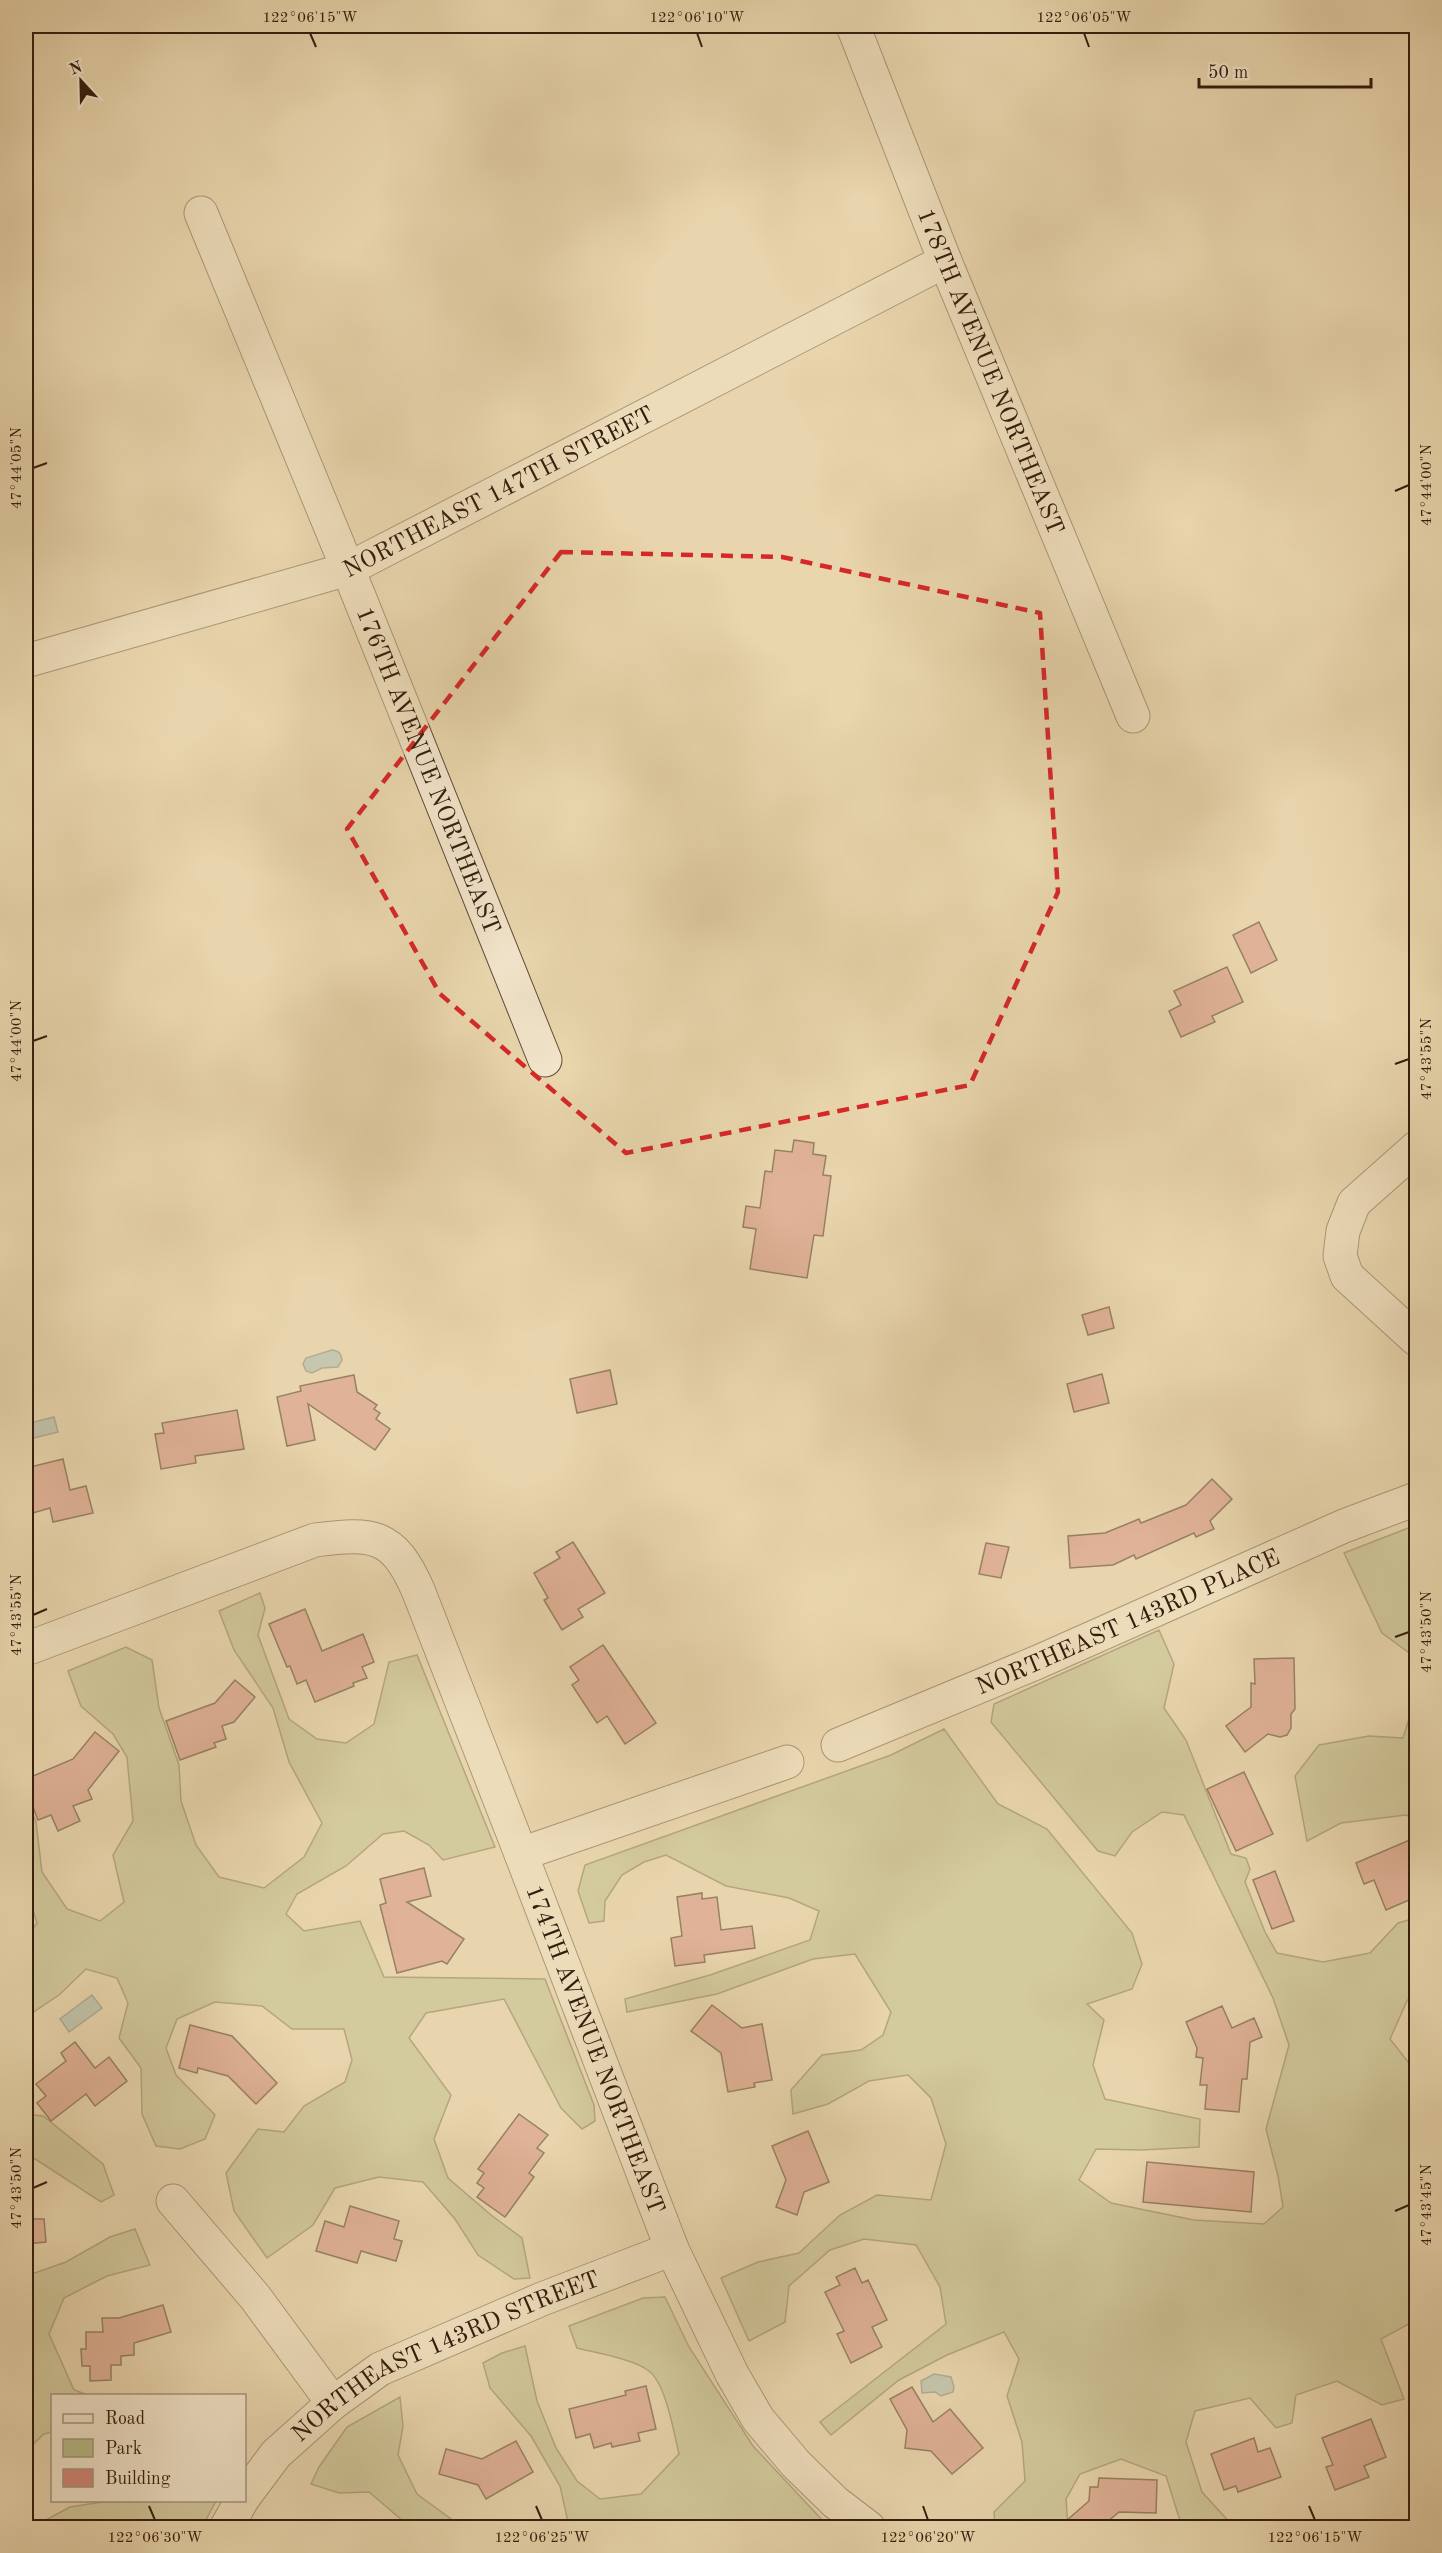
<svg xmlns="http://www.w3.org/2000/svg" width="1442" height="2553" font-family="'Old Standard TT',serif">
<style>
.green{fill:#b8bd89;stroke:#766d4c;stroke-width:1.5}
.water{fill:#99b7b2;stroke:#717970;stroke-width:1.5}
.building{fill:#d4887c;stroke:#341d0e;stroke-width:1.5}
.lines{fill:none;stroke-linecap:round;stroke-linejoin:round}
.minor-casing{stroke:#614b36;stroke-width:35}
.minor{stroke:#f1e4ca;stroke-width:33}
.marked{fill:none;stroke:#d62828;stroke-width:4.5;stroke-dasharray:12 8;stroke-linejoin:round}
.ticks{fill:none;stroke:#341d0e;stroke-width:2}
.labels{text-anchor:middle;stroke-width:4.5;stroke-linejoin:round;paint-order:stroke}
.street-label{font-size:24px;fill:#341d0e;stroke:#f1e4ca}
.neatline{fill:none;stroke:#341d0e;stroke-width:2}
.ticks-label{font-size:15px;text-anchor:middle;fill:#341d0e}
</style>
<rect width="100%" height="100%" fill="#e9d6ad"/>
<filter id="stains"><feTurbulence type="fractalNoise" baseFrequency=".00333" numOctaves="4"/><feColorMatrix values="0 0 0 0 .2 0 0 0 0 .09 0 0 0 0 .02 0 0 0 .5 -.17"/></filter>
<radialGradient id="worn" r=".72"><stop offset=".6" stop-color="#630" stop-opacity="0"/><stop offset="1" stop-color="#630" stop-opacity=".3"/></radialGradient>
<!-- green -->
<g class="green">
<path d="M1416,1525v294l-10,-4 -65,8 -34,18 -12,-65 24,-31 50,-9 34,2 12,-38 1,-42 -34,-25 -38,-80z"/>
<path d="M260,1593l5,15 -7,27 31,84 28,20 29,4 28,-19 15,-62 28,-7 78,192 -52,13 -14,-15 -25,-14 -21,3 -37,32 -49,28 -11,20 18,17 56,-10 24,56 161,2 49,126 1,16 -13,8 -21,-21 -57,-109 -78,14 -17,25 42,57 -17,44 14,39 43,37 31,23 8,40 -16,1 -36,-24 -23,-36 -32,-37 -44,-5 -44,11 -22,37 -46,33 -33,-47 -8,-38 32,-44 26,3 20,-26 41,-24 7,-22 -8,-31h-52l-30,-23 -47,-4 -38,17 -11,29 10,27 39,40 -10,24 -25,10 -24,-3 -14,-32 -1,-46 -22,-30 9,-35 -11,-25 -31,-9 -27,26 -33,22v-80l11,-14 -7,-23 1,-44 -5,-15v-45l10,26 6,50 25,37 33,12 24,-19 -11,-47 20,-34 -6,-64 -14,-23 -32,-28 -13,-35 58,-24 26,13 7,48 20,57 2,36 15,44 23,32 45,11 40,-31 18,-34 -33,-61 -16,-54 -39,-58 -15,-39z"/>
<path d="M1159,1630l15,34 -10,44 22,32 45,114 15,4 4,11 -5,13 20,50 12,21 46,9 47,-9 28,-30 18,-5v72l-9,11 -17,38 26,33v248l-35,19 23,60 -22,6 -45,-24 -41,14 -4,28 -16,5 -26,-30 -55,13 -9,31 16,50 32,35h-52l-16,-51 -45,-17 -41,15 -14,25 2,28h-73l-1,-15 31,-31 -3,-39 -15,-46 12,-37 -15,-27 -57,23 -48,25 -68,55 -11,-13 126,-98 -6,-37 -24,-42 -52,-6 -34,11 -41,36 -4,36 -36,19 -28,-63 37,-16 41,-9 41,-38 37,-20 54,5 15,-56 -15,-46 -23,-23 -39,6 -41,23 -35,10 -2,-24 31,-35 39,-5 22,-15 8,-23 -36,-58 -42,5 -96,35 -90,18 -2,-13 85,-24 100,-35 9,-29 -30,-13 -63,-12 -60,-31 -22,7 -22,13 -17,26 -1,20 -15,2 -11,-32 7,-26 306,-110 53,-26 54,75 49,25 85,104 10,31 -10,25 -45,15 17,16 -11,45 12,34 95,20 -1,28 -57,3 -46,-1 -17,31 32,23 83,17 70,4 19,-17 -5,-31 -12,-47 23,-84 -16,-47 -89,-183 -22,-3 -30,20 -17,24 -17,-5 -107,-129 3,-18z"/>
<path d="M26,2114l17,2 60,48 11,31 -13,7 -75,-49z"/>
<path d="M135,2229l15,36 -43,11 -43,22 -15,36 25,56 14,5 -36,1v36l-8,2 -18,17v-175l40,-14 44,-25z"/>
<path d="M665,2297l24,50 64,99 73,78 -2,3h-260l4,-5 -8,-36 -29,-50 -41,-48 -7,-25 19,-10 23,-7 12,55 19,47 21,33 23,18 41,-5 38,-40c-5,-21 -13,-70 -30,-83 -15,-12 -53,-18 -72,-23l-8,-22 74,-28z"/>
<path d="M400,2397l3,29 -5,29 19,39 37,27 16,6h-60l-41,-35 -30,1 -28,-9 8,-17 28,-40z"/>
<path d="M108,2501v-1l108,1 -14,26h-161l1,-5 28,-15z"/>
</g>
<!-- water -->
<g class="water">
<path d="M332,1350c7,1 9,3 10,10l-4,7 -16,1 -10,5 -6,-2 -3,-7 3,-6z"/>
<path d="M54,1417l4,15 -32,8v-16z"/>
<path d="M92,1995l10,13 -33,24 -9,-13z"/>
<path d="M934,2374l17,3 3,10 -1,5 -12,4 -6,-4 -13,1 -1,-12z"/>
</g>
<!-- building -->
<g class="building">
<path d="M1259,922l18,38 -26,13 -18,-38z"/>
<path d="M1227,967l16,35 -31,14 3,6 -34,15 -12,-26 12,-6 -7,-14z"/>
<path d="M794,1140l20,3 -1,11 13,2 -3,19 8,1 -8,60 -9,-1 -7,43 -57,-9 6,-40 -13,-2 3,-21 14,2 5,-37 7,1 3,-22 17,2z"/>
<path d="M1109,1307l5,21 -26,7 -6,-20z"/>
<path d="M610,1370l7,34 -40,9 -7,-34z"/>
<path d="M1102,1374l7,29 -35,9 -7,-28z"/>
<path d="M354,1375l3,17 20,13 -3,4 6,4 -4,6 14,10 -15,21 -67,-46 7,36 -28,6 -10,-49 24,-6 -1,-5z"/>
<path d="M237,1410l7,39 -49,7 1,7 -35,6 -6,-35 9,-1 -2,-10z"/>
<path d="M63,1459l7,31 16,-4 7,27 -40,9 -3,-14 -24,7v-47z"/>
<path d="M1212,1479l20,20 -22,22 4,8 -18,8 -2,-4 -58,26 -2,-4 -21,10 -43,3 -2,-32 37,-3 34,-14 2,4 45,-18z"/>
<path d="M573,1542l32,51 -27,16 5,8 -21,13 -18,-30 4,-2 -14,-25 26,-15 -4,-6z"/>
<path d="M986,1543l23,4 -8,31 -22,-4z"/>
<path d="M305,1609l17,42 41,-17 11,28 -12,5 5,11 -14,5 1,3 -39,16 -9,-22 -9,4 -7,-18 -3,1 -18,-43z"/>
<path d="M603,1645l53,78 -31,21 -18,-28 -10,7 -25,-38 7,-5 -9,-13z"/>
<path d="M1294,1658l1,51 -4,5v14l-4,7 -7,2 -12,-3 -23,18 -19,-26 25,-19v-24l4,1 -1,-25z"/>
<path d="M235,1680l20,17 -21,25 -12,4 4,13 -12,4 2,4 -36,13 -14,-39 49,-18z"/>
<path d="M95,1732l24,19 -31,39 4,9 -19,7 7,15 -22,10 -7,-16 -13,5 -12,-31v-10l47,-20z"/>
<path d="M1244,1772l29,62 -37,17 -29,-62z"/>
<path d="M1412,1839l4,12v46l-30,13 -12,-30 -10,4 -8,-21z"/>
<path d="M424,1868l7,28 -24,6 57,37 -17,25 -5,-3 -45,12 -17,-68 6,-2 -6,-24z"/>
<path d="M1275,1871l19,50 -22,8 -19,-49z"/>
<path d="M702,1893v6l15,-2 4,33 31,-4 3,22 -51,7 1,7 -30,4 -4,-28 11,-2 -5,-39z"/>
<path d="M712,2005l30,23 20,-4 10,56 -18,3 1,4 -27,5 -7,-39 -30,-22z"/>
<path d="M1222,2006l10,22 22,-10 8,19 -12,5 -3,37h-5l-3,33 -34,-3 2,-24h-7l3,-27 -7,-1 1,-9 -11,-26z"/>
<path d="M190,2025l42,11 45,47 -21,21 -28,-28 -30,-8 -1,5 -18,-5z"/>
<path d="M75,2042l20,26 14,-11 18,24 -32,25 -9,-12 -35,27 -14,-18 9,-7 -10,-12 30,-23 -5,-8z"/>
<path d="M519,2114l29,21 -11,13 7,5 -15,20 5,4 -29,40 -28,-20 7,-9 -7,-5 7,-10 -6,-4z"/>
<path d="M808,2131l21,51 -25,10 -7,23 -21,-8 10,-27 -14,-34z"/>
<path d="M1147,2162l107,10 -3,40 -108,-10z"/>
<path d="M350,2206l49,15 -5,18 8,2 -6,20 -35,-10 -4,12 -41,-12 9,-30 19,6z"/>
<path d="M26,2219h18l2,23 -20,2z"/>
<path d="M855,2268l7,15 6,-3 19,40 -15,7 10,20 -31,16 -14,-29 7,-3 -19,-39 15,-7 -4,-8z"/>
<path d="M163,2305l8,27 -37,11v12l-13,1v9h-10v15l-21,1v-15h-8l-1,-17h5v-17h17l-1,-14h17z"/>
<path d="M646,2386l10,43 -18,4 2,8 -28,6 -1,-4 -17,5 -4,-14 -14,4 -7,-29 57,-14 -1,-4z"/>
<path d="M912,2387l21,35 17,-13 33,39 -31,26 -21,-23 -26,-3 2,-18 -17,-31z"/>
<path d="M1371,2419l15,38 -22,9 5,11 -34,13 -9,-23 7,-2 -11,-27z"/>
<path d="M1254,2438l4,14 12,-4 11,29 -43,15 -2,-6 -12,4 -13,-36z"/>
<path d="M516,2441l17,31 -47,27 -8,-14 -39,-11 7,-25 36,10z"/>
<path d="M1099,2478l58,2 -1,33 -37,-1 -19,16h-42l31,-27 1,-14h8z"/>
</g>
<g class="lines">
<!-- minor casing -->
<g class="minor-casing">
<g id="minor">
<path id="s1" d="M853,26l92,235 188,455"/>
<path id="s2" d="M201,213l147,356 197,491"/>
<path id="s3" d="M26,661l322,-92 597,-308"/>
<path d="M1416,1148l-62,55 -11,28 -3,25 7,20 69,63"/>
<path id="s4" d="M26,1649l289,-109c58,-7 78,-7 103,50l103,264 151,395 60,125 26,45 38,45 39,38 34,26"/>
<path id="s5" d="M838,1745l200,-83 306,-136 72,-27"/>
<path d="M521,1854l266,-92"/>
<path d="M173,2201l82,96 78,106"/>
<path id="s6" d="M244,2497l32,-43 57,-51 47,-34 162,-70 130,-50"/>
<path d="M226,2528l16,-28"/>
</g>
</g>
<!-- minor -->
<use href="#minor" class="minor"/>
</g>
<!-- marked area -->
<path d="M0 0H1442V2553H0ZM561,552l221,5 258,56 18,279 -88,193 -344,68 -186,-159 -93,-165z" fill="#e9d6ad" fill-opacity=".55" fill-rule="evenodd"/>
<path class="marked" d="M561,552l221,5 258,56 18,279 -88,193 -344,68 -186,-159 -93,-165z"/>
<!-- ticks -->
<path class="ticks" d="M310,33l6,14M697,33l5,14M1084,33l5,14M33,468l14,-5M1395,491l14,-6M33,1041l14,-5M1395,1064l14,-5M33,1615l14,-6M1395,1637l14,-5M33,2188l14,-6M1395,2211l14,-6M149,2506l6,14M536,2506l6,14M923,2506l5,14M1309,2506l6,14"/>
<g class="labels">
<!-- street labels -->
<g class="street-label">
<text dy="8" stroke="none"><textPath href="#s1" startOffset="372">178TH AVENUE NORTHEAST</textPath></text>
<text dy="8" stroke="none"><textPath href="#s3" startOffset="504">NORTHEAST 147TH STREET</textPath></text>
<text dy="8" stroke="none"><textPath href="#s2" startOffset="602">176TH AVENUE NORTHEAST</textPath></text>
<text dy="8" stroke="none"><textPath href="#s5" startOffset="315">NORTHEAST 143RD PLACE</textPath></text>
<text dy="8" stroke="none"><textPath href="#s4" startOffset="930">174TH AVENUE NORTHEAST</textPath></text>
<text dy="8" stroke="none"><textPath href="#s6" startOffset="252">NORTHEAST 143RD STREET</textPath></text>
</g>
</g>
<!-- margin -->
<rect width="1442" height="2553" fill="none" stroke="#e9d6ad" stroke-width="66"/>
<!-- legend -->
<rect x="51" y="2394" width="195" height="108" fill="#f1e4ca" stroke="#a5947f" stroke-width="1.5"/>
<rect x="63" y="2414" width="30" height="9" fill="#f1e4ca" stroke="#a5947f" stroke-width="1.5"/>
<text x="105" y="2424" font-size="18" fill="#341d0e">Road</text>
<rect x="63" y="2439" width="30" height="18" fill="#b8bd89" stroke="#a5947f" stroke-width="1.5"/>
<text x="105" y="2454" font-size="18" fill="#341d0e">Park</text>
<rect x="63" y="2469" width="30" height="18" fill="#d4887c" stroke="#a5947f" stroke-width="1.5"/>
<text x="105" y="2484" font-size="18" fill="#341d0e">Building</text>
<!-- north arrow -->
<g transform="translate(81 81) rotate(338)" stroke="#f1e4ca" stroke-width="4.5" paint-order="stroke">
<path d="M0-4.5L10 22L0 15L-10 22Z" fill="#341d0e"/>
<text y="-9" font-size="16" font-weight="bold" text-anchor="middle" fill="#341d0e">N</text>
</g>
<!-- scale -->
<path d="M1199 78v9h172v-9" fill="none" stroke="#341d0e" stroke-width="3"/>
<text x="1208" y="78" font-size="18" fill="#341d0e" stroke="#f1e4ca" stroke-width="4.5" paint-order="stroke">50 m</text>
<rect x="33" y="33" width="1376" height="2487" class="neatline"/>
<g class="ticks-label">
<text x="310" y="22">122°06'15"W</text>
<text x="697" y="22">122°06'10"W</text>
<text x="1084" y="22">122°06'05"W</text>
<text transform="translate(16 468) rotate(-90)" y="5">47°44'05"N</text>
<text transform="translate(1426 485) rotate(-90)" y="5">47°44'00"N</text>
<text transform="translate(16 1041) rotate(-90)" y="5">47°44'00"N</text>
<text transform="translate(1426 1059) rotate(-90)" y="5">47°43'55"N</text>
<text transform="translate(16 1615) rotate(-90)" y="5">47°43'55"N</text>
<text transform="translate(1426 1632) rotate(-90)" y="5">47°43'50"N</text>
<text transform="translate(16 2188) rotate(-90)" y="5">47°43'50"N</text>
<text transform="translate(1426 2205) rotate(-90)" y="5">47°43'45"N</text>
<text x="155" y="2542">122°06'30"W</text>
<text x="542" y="2542">122°06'25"W</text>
<text x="928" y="2542">122°06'20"W</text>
<text x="1315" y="2542">122°06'15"W</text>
</g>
<rect width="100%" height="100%" filter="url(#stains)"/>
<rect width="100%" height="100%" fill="url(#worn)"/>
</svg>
